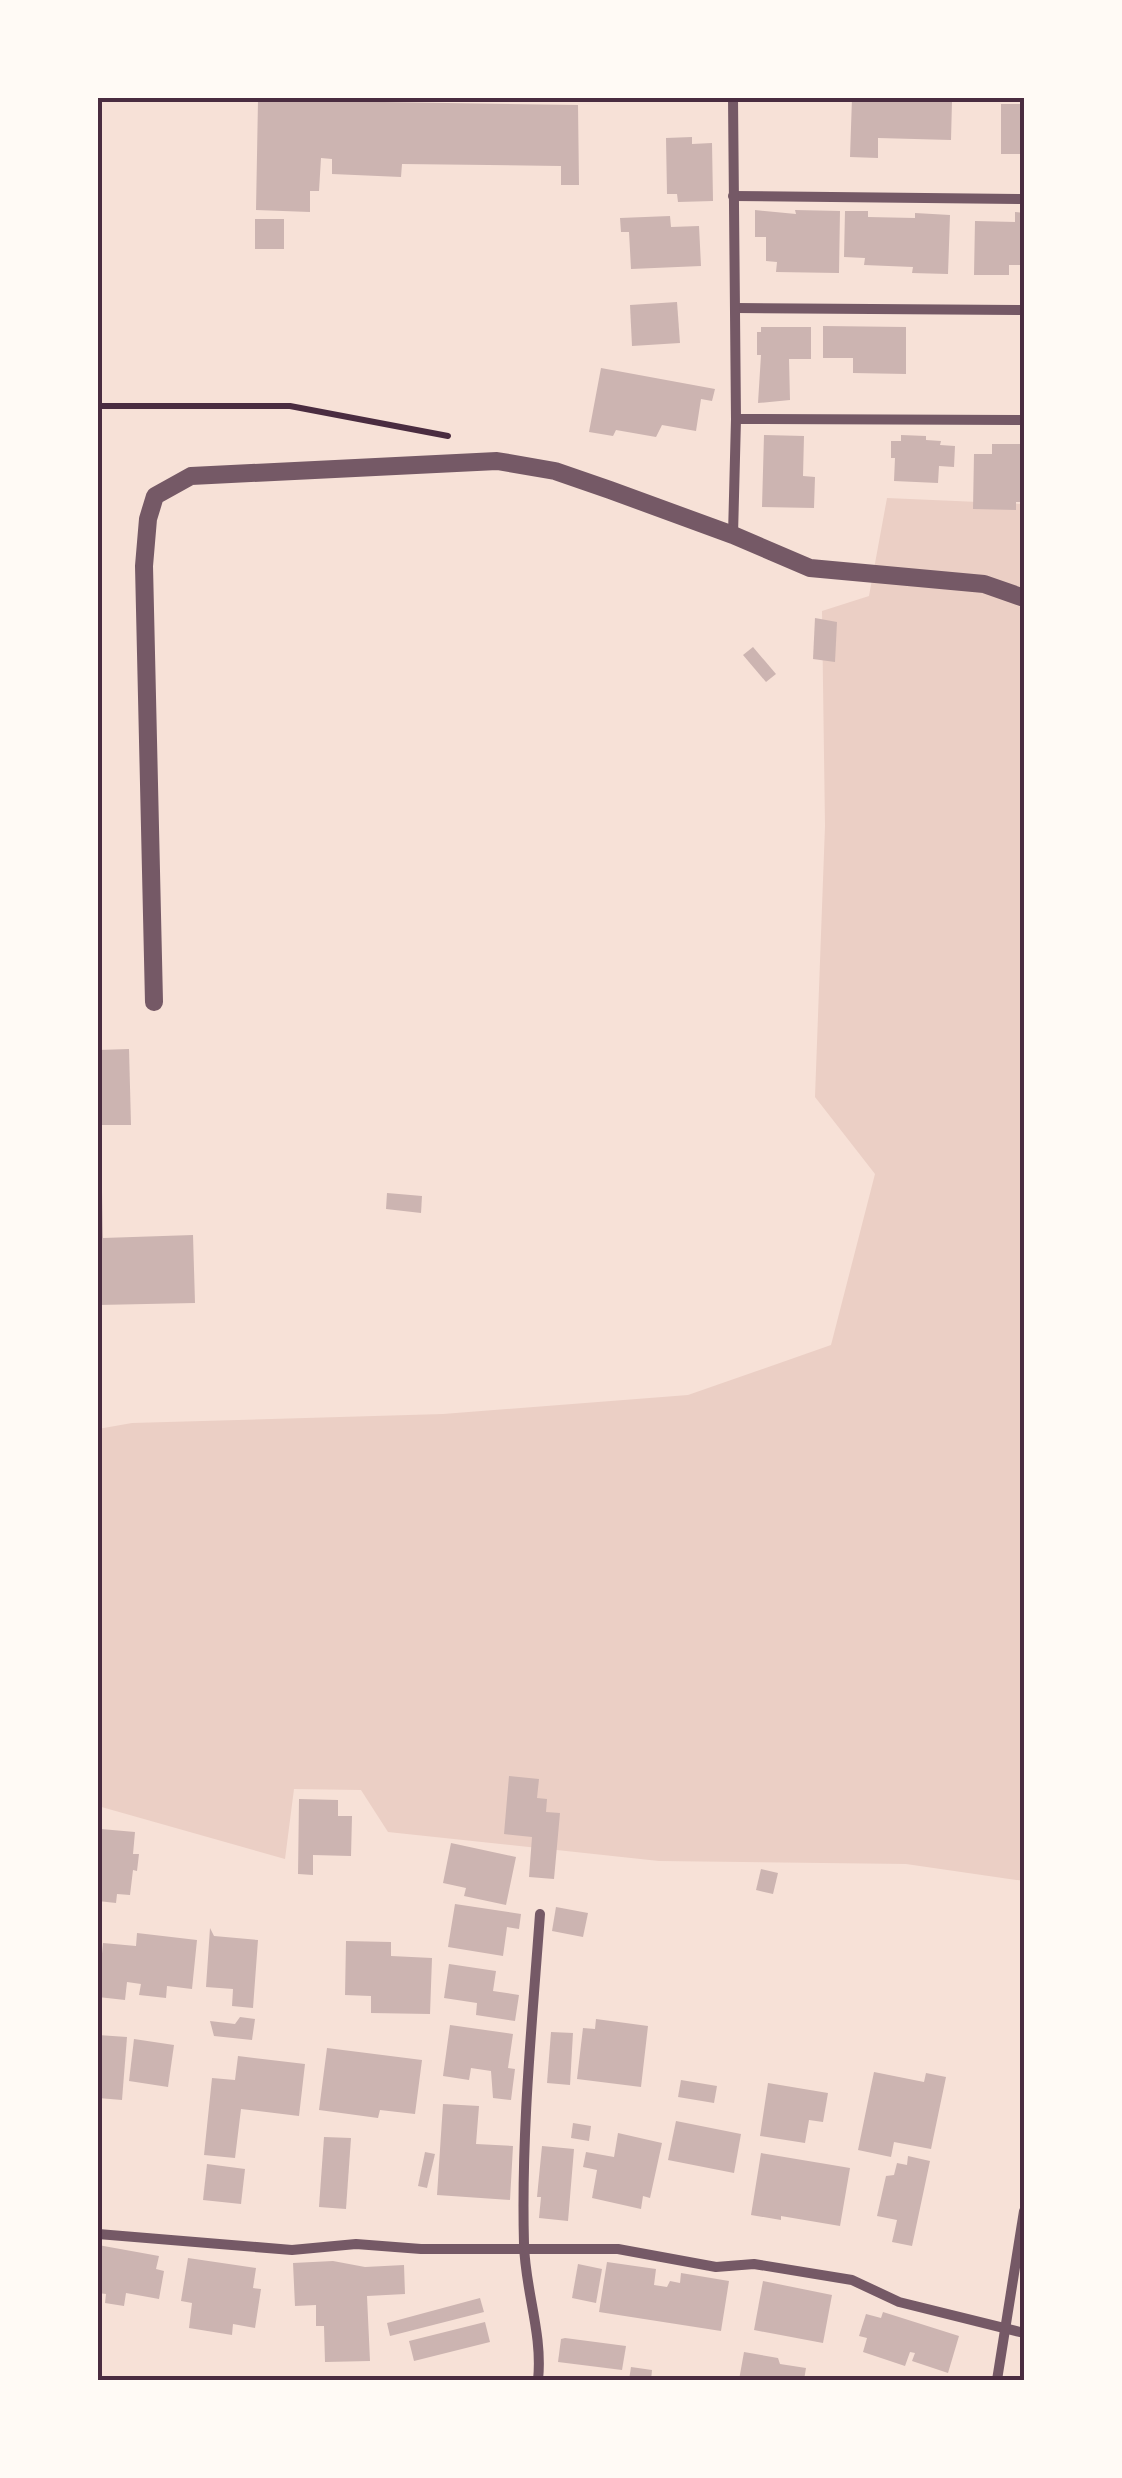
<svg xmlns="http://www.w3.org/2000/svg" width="1122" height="2478" font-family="Spectral,serif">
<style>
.green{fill:#ebcfc5}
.building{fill:#ccb4b1}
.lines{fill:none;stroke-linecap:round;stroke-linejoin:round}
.path{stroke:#4a2c40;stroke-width:6}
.minor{stroke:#755966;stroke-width:10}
.tertiary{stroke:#755966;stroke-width:18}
.neatline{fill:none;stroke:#4a2c40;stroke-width:4}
</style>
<rect width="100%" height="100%" fill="#f7e1d7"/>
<!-- green -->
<path class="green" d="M887,498l137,6v1377l-118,-17 -247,-3 -271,-29 -27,-42 -67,-1 -9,70 -187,-53v-377l34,-6 311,-9 245,-19 143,-50 44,-171 -60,-77 10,-271 -3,-215 47,-15z"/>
<!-- building -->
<g class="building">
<path d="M852,98l100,3 -1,39 -73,-2v20l-28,-1z"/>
<path d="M258,100l320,5 1,80h-18v-19l-159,-2 -1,13 -69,-3v-15l-11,-1 -2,33h-9v21l-54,-2z"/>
<rect x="1001" y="104" width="23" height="50"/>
<path d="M692,137v7l20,-1 1,58 -35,1 -1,-8h-10l-1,-56z"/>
<path d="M755,210l41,4 -1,-4 45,1 -1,62 -63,-1 1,-10 -11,-1v-24h-11z"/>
<path d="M845,211h23v6l47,1v-5l35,2 -2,59 -36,-1 1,-6 -49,-2 1,-7 -21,-1z"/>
<path d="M1015,212l9,1v52h-15v10h-35l1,-54 40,1z"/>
<path d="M670,216l1,11 28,-1 2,40 -70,3 -2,-37h-8l-1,-14z"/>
<rect x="255" y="219" width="29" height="30"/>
<path d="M677,302l3,41 -48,3 -2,-41z"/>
<path d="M823,326l83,1v47l-53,-1v-15h-30z"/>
<path d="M761,327h50v32h-22l1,41 -32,3 3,-48h-4v-23h4z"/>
<path d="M601,368l114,21 -3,12 -11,-2 -5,32 -34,-6 -6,12 -40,-7 -3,6 -24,-4z"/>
<path d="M764,435l40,1 -1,40 12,1 -1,31 -52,-1z"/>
<path d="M901,435l25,1v4l15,1 -1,4 15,1 -1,21 -15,-1 -1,17 -44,-2 1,-23h-4v-17h10z"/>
<path d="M992,444h30l-1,58h-5v8l-43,-1 1,-55h18z"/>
<path d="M815,618l22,4 -2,40 -22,-3z"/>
<path d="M753,647l23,27 -10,8 -23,-27z"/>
<path d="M129,1049l2,76h-33v-75z"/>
<path d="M98,1146h3l2,92 90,-3 2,68 -97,2z"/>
<path d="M387,1193l35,3 -1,17 -35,-4z"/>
<path d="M509,1776l30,3 -2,19 10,1 -1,13 14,1 -6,66 -25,-2 3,-40 -28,-3z"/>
<path d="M299,1799l39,1v16h14l-1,40 -38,-1v20l-15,-1z"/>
<path d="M101,1829l34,3 -2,22h6l-2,17 -4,-1 -3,25 -13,-1 -1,9 -18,-2z"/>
<path d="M451,1843l65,14 -10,48 -42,-9 2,-8 -23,-5z"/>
<path d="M761,1869l17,4 -5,21 -17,-4z"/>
<path d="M455,1904l66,10 -2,15 -12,-2 -4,29 -55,-9z"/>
<path d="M556,1907l32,6 -5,24 -31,-6z"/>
<path d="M210,1928l4,8 44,4 -5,68 -21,-2 1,-17 -27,-2z"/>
<path d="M137,1933l60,7 -5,49 -25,-3 -1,12 -27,-3 2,-11 -14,-2 -2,18 -27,-3 5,-54 33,3z"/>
<path d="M346,1941l45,1v14l41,2 -2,56 -59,-1v-17l-26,-1z"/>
<path d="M449,1964l47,7 -3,20 26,4 -4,26 -39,-6 1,-12 -33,-5z"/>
<path d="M240,2017l15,2 -3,21 -38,-4 -4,-15 25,3z"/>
<path d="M596,2019l52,7 -7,61 -64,-8 6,-51 12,1z"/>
<path d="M450,2025l63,9 -5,34 7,1 -4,31 -18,-2 -2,-27 -20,-3 -2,12 -26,-4z"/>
<path d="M551,2032l22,1 -3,52 -23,-2z"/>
<path d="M98,2035l29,2 -5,63 -24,-2z"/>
<path d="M134,2039l40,6 -6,42 -39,-6z"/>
<path d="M327,2048l95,12 -7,54 -35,-4 -2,8 -59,-8z"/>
<path d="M238,2056l67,8 -6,52 -58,-7 -6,49 -31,-3 8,-77 23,2z"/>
<path d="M874,2072l50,10 2,-9 20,4 -15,72 -37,-7 -3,15 -33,-7z"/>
<path d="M681,2080l36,6 -3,17 -36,-6z"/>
<path d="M768,2083l60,10 -5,29 -14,-2 -4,23 -45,-7z"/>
<path d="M443,2104l36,2 -3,38 37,2 -3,54 -73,-5z"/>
<path d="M676,2121l65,13 -7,39 -66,-13z"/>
<path d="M573,2123l18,3 -2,15 -18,-3z"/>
<path d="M618,2133l44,10 -12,55 -7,-2 -2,13 -49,-11 5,-28 -14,-3 3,-15 28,5z"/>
<path d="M324,2137l27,1 -5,71 -27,-2z"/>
<path d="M542,2146l32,3 -6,72 -29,-3 2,-21h-4z"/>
<path d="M425,2152l10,2 -8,34 -9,-2z"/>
<path d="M761,2153l89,15 -10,58 -59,-10v4l-30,-5z"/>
<path d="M908,2156l22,5 -18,85 -20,-4 5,-22 -20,-4 9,-40 8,-1 3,-12 10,2z"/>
<path d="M207,2164l38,5 -4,35 -38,-4z"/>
<path d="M98,2245l61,11 -3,13 8,2 -5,28 -33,-6 -2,13 -19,-3 1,-9 -8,-1z"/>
<path d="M188,2258l68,10 -3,20 8,1 -6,39 -22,-4 -1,11 -43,-7 3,-25 -11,-2z"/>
<path d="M333,2261l32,6 39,-2 1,29 -38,2 3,65 -45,1 -1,-36h-8v-21l-21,1 -2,-43z"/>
<path d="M607,2262l49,7 -2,16 13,2 3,-6 10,2 1,-10 48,8 -8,50 -122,-19z"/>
<path d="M578,2264l24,5 -6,34 -24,-5z"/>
<path d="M763,2281l69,14 -9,48 -69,-13z"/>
<path d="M480,2298l4,14 -94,24 -3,-13z"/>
<path d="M883,2312l76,24 -11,37 -36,-12 3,-8 -5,-1 -5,14 -42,-14 4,-14 -8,-2 7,-22 15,4z"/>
<path d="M485,2322l5,20 -76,19 -5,-20z"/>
<path d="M565,2338l61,8 -4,24 -64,-8 3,-23z"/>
<path d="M744,2352l34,6 2,6 26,4 -2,12h-65z"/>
<path d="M631,2367l21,3 -1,10h-22z"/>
</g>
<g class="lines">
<!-- path -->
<path class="path" d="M98,406h192l158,30"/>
<!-- minor -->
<g class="minor">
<path d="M733,196l291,3"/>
<path d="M736,308l288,2"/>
<path d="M736,419l288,1"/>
<path d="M733,535l3,-116 -3,-321"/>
<path d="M98,2234l194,16 64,-6 65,5h197l98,18 38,-3 98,16 47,22 125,31"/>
<path d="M538,2380c5,-46 -13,-90 -14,-136 -3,-111 8,-220 16,-330"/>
<path d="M997,2380l27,-169"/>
</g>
<!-- tertiary -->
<path class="tertiary" d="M154,1002l-10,-436 4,-47 7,-23 36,-20 306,-15 58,10 55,19 123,45 77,33 174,16 40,14"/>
</g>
<!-- border -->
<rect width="1122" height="2478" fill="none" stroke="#fffaf5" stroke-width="200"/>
<rect x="100" y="100" width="922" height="2278" class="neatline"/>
</svg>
